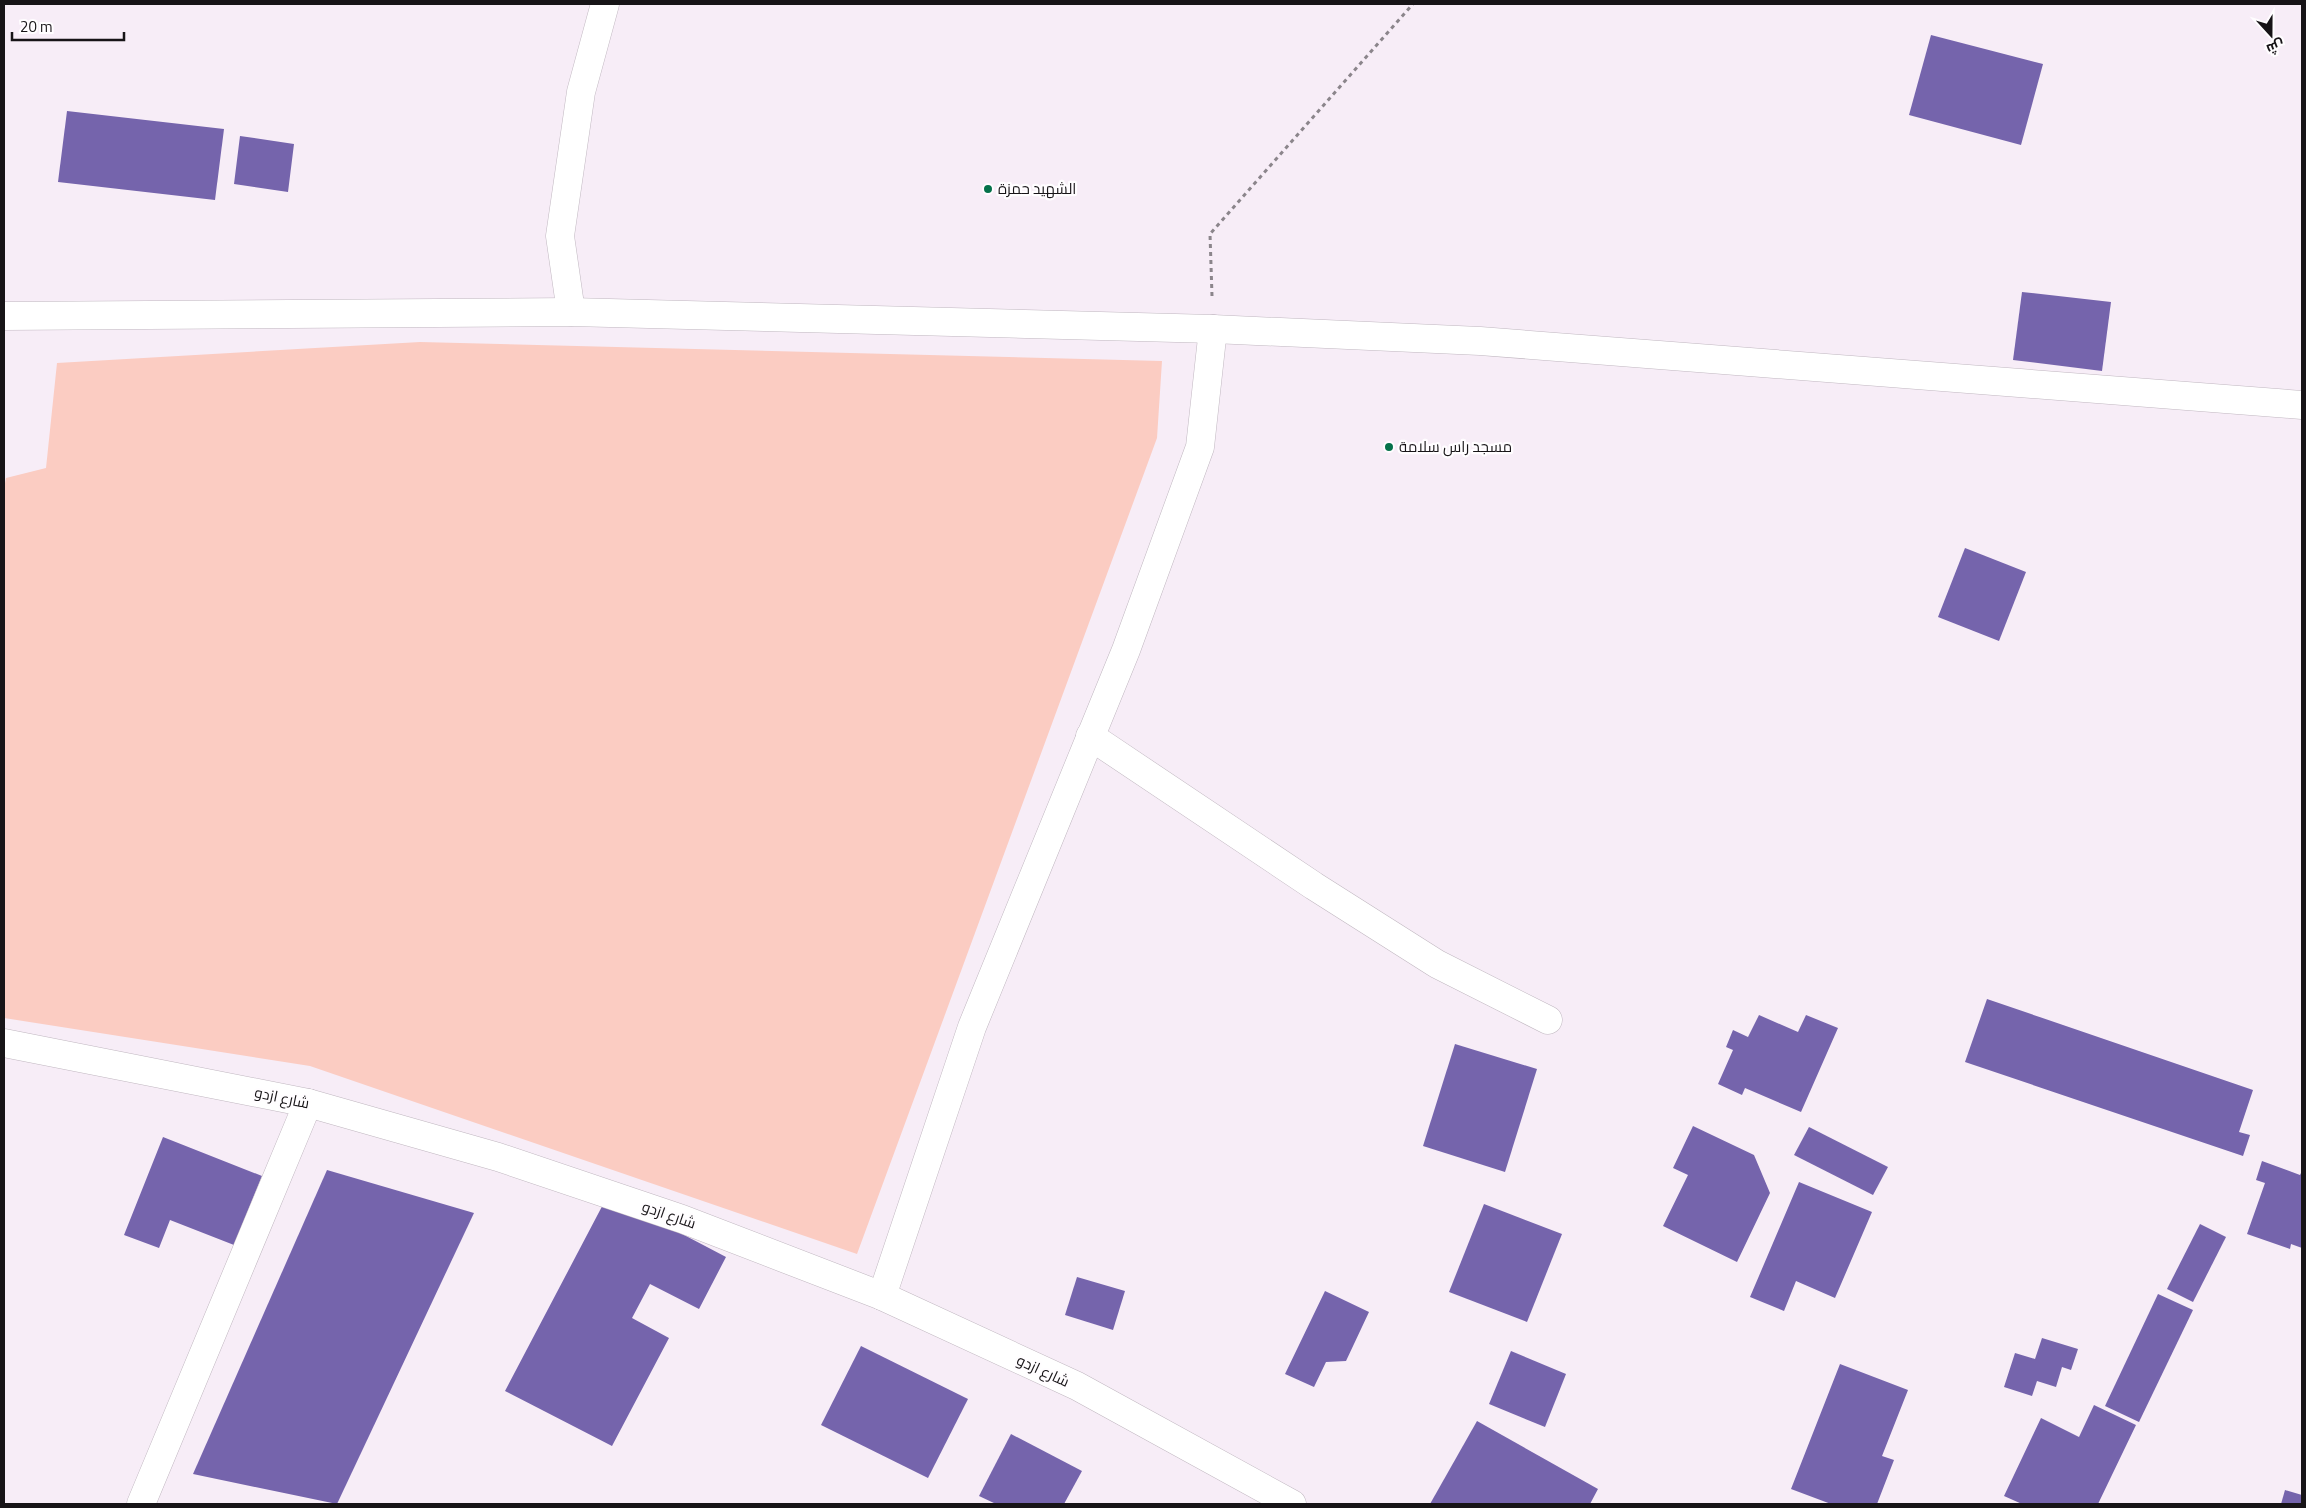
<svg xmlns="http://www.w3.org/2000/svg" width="2306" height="1508" font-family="'Titillium Web',Cairo,sans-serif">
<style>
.green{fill:#fbccc2}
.building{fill:#7564ac}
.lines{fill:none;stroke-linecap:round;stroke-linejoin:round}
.minor-casing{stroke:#c0b7c0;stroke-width:29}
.path{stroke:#8b858b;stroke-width:3;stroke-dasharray:4 4;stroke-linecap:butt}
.minor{stroke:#fff;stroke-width:28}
.poi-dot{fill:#05714a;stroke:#fffdff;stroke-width:2}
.labels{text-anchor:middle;stroke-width:4.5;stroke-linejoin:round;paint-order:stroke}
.poi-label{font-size:15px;fill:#171417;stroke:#fffdff;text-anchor:start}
.street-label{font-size:15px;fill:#171417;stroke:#fffdff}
</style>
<rect width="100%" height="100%" fill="#f7edf7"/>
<!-- green -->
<path class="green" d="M420,342l742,19 -5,77 -300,816 -547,-188 -306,-48v-530l2,-10 40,-10 11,-105z"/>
<!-- building -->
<g class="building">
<path d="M1931,35l112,29 -22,81 -112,-30z"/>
<path d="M67,111l157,18 -9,71 -157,-18z"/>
<path d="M240,136l54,8 -6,48 -54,-8z"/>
<path d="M2022,292l89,10 -9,69 -89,-11z"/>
<path d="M1965,548l61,24 -27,69 -61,-24z"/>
<path d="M1987,999l266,91 -14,42 11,3 -7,21 -278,-94z"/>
<path d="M1759,1015l39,17 8,-17 32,13 -37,84 -56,-24 -3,7 -24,-11 15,-34 -7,-3 7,-17 15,7z"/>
<path d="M1455,1044l82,25 -32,103 -82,-26z"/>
<path d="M1693,1126l61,29 16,38 -33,69 -74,-36 25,-51 -15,-7z"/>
<path d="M1809,1127l79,40 -15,28 -79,-40z"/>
<path d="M163,1137l99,39 -28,69 -64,-25 -11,28 -35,-13z"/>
<path d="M2262,1161l38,14 2,-4v77l-11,-4 -1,5 -43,-15 18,-51 -9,-3z"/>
<path d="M327,1170l147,43 -137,291 -144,-30z"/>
<path d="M1799,1182l73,30 -37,86 -39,-17 -12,30 -34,-14z"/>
<path d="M608,1195l118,62 -27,52 -49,-25 -18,34 37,20 -57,108 -107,-55z"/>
<path d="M1484,1204l78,30 -35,88 -78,-30z"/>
<path d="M2200,1224l26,13 -33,65 -26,-13z"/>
<path d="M1077,1277l48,14 -12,39 -48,-15z"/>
<path d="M1325,1291l44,21 -23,49 -20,1 -12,25 -29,-13z"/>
<path d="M2158,1294l35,16 -54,112 -34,-16z"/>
<path d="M2042,1338l36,11 -7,21 -9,-3 -6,20 -19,-6 -5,15 -28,-9 11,-34 20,6z"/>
<path d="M861,1346l107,53 -40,79 -107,-53z"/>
<path d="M1511,1351l55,23 -21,53 -56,-23z"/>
<path d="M1840,1364l68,26 -26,66 12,4 -17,44h-46l-40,-15z"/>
<path d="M2094,1405l42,20 -38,79h-76l-18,-8 37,-78 38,19z"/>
<path d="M1477,1421l121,68 -8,15h-160z"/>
<path d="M1011,1434l71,37 -18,33h-68l-17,-8z"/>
<path d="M2285,1490l17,5v9h-21z"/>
</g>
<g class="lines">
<!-- minor casing -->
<g class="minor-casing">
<g id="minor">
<path d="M571,312l-11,-76 21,-144 24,-88"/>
<path d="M4,316l567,-4 642,17 267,12 822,64"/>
<path d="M1090,736l224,150 123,78 111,56"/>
<path d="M4,1043l304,60 190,54 184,62 200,77 195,90 215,118"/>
<path d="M882,1296l90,-269 154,-377 74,-203 13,-118"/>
<path d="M141,1504l167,-401"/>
</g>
</g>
<!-- path -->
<path class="path" d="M1212,296l-2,-62 203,-230"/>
<!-- minor -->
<use href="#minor" class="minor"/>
</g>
<!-- markers -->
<g class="poi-dot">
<circle cx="988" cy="189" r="5"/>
<circle cx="1389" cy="447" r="5"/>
</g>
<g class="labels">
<!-- poi labels -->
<g class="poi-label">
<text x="998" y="194">الشهيد حمزة</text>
<text x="1399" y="452">مسجد راس سلامة</text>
</g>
<!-- street labels -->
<g class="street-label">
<text transform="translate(282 1098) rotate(12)" y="5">شارع ازدو</text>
<text transform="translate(669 1215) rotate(19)" y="5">شارع ازدو</text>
<text transform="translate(1043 1371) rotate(25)" y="5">شارع ازدو</text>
</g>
</g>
<!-- border -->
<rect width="2306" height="1508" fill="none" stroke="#171417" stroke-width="10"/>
<!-- north arrow -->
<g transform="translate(2271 35) rotate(159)" stroke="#fffdff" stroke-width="4" paint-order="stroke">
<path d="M0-4L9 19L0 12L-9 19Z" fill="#171417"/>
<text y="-8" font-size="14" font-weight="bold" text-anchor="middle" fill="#171417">ش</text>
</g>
<!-- scale -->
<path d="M12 32v8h112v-8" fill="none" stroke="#171417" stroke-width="2.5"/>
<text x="20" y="32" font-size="15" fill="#171417" stroke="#fffdff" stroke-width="4" paint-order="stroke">20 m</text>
</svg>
